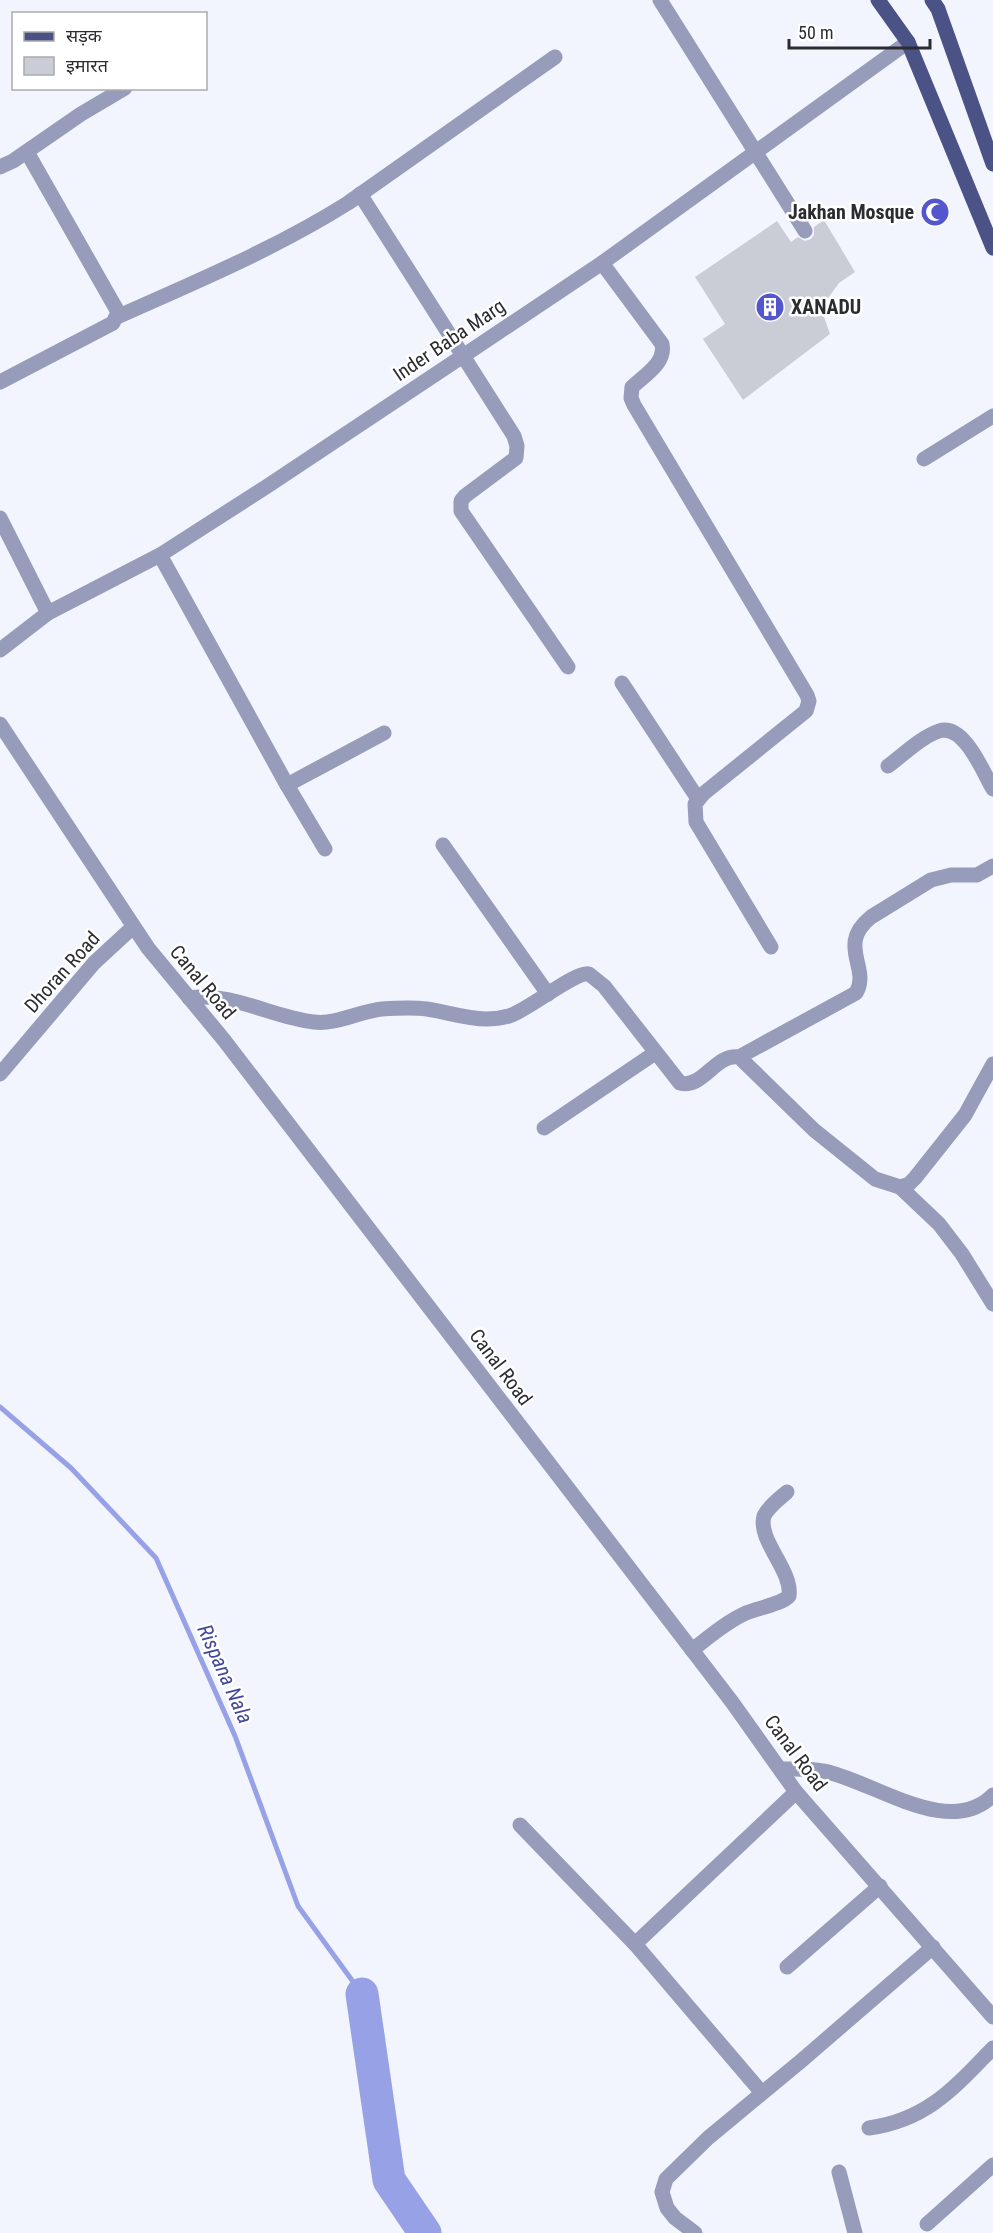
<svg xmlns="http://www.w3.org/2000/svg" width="993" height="2233" font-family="'Roboto Condensed','Noto Sans Devanagari',sans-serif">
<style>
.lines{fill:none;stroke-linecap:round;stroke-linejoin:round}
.stream{stroke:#97a2e6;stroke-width:5}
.river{stroke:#97a2e6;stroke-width:33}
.building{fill:#caccd6}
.minor{stroke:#969cba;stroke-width:15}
.major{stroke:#4b5285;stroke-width:15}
.labels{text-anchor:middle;stroke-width:5;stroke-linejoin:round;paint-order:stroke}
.poi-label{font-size:20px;font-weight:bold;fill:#2b2c30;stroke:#fff;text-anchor:end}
.street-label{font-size:20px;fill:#2b2c30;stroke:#fff}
.water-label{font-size:21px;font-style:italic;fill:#43499a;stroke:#fff}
</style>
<rect width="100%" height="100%" fill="#f3f5fe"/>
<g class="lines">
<!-- stream -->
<path class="stream" d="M0,1407l71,61 85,90 79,178 63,170 64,88"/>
<!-- river -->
<path class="river" d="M362,1994l27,186 36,53"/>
</g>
<!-- building -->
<path class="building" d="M824,220l31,52 -16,11 -11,15 -4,19 6,17 -87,66 -40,-61 22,-15 -30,-47 82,-56 14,21 7,-5 7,4 6,-2 3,-4v-8z"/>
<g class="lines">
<!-- minor -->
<g class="minor">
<path d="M660,0l145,231"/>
<path d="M0,167l13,-6 68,-47 44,-26"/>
<path d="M360,194l154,242 3,10 -1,12 -51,38 -4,5v10l107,156"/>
<path d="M602,263l60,81c4,19 -17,31 -30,43l-1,11 3,7 173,290 2,6 -3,10 -103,83 -8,10 1,18 75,125"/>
<path d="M117,317c78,-35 158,-68 231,-114l207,-146"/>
<path d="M0,382l113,-59 5,-11 -91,-160"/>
<path d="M924,459l69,-43"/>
<path d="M0,518l48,95"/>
<path d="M160,555l127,230 38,64"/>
<path d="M0,650l48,-37 112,-58 106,-68 206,-137 130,-87 306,-221"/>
<path d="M622,683l76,116"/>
<path d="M0,724l148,224 76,92 508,662 64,90 197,225"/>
<path d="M888,766c15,-11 33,-29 51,-35 25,-8 44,41 54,58"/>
<path d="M287,785l97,-52"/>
<path d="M443,845l105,149"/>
<path d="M189,998c44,-6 82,19 125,24 22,3 46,-11 68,-13 14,-1 31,-2 45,0 20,3 39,10 59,10 7,0 16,-1 23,-3 20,-6 66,-45 80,-42l15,12 76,97c23,6 36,-30 59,-26l75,73 61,49 25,8 9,-3 6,-6 50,-63 28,-51"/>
<path d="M739,1057l117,-64c15,-25 -20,-48 15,-76l60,-37 20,-5h26l16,-9"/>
<path d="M0,1074l94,-111 39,-36"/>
<path d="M544,1128l111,-75"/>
<path d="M900,1187l39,37 23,30 31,50"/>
<path d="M692,1650c17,-13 34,-28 54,-37 12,-5 36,-9 43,-17 4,-25 -32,-56 -25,-80 4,-9 16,-18 23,-24"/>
<path d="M781,1769c14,0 28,-1 42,2 49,9 126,69 170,24"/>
<path d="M520,1825l115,119"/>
<path d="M787,1967l93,-81"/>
<path d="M762,2093l-127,-149 161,-152"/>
<path d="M869,2128c58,-8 85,-40 124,-80"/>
<path d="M839,2172l16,61"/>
<path d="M927,2224l66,-59"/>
<path d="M695,2233l-20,-15 -8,-10 -5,-16 4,-13 42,-41 93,-77 132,-114"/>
</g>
<!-- major -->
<g class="major">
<path d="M878,0l30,42 85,206"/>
<path d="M932,0l6,9 55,155"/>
</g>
</g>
<!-- icons -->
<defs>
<g id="mosque-disc" transform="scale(1.5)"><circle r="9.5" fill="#5356cd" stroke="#fff"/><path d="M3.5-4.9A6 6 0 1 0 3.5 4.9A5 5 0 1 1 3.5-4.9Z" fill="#fff"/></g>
<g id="building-disc" transform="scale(1.5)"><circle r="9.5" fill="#5356cd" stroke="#fff"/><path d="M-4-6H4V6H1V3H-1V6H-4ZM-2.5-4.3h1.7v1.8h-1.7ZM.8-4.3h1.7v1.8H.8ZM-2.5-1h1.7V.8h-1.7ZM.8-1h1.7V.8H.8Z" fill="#fff"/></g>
</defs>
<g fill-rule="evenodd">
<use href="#mosque-disc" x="935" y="212"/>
<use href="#building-disc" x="770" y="307"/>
</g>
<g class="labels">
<!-- poi labels -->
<g class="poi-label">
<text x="914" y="219">Jakhan Mosque</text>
<text x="791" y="314" text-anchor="start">XANADU</text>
</g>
<!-- street labels -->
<g class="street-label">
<text transform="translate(449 340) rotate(-34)" y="7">Inder Baba Marg</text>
<text transform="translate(62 972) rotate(-48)" y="7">Dhoran Road</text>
<text transform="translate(203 982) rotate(50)" y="7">Canal Road</text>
<text transform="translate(501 1367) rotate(53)" y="7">Canal Road</text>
<text transform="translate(796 1753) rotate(53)" y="7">Canal Road</text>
</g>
<!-- water labels -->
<g class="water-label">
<text transform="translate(225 1674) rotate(66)" y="7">Rispana Nala</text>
</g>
</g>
<!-- legend -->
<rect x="12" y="12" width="195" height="78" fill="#ffffff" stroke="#aaabac" stroke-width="1.5"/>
<rect x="24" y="32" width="30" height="9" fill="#4b5285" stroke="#aaabac" stroke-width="1.5"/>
<text x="66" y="42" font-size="18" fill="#2b2c30">सड़क</text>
<rect x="24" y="57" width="30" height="18" fill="#caccd6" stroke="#aaabac" stroke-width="1.5"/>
<text x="66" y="72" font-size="18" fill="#2b2c30">इमारत</text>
<!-- scale -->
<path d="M789 39v9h141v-9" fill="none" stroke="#2b2c30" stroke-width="3"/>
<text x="798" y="39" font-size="18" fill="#2b2c30" stroke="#ffffff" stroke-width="4.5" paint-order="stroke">50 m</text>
</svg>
